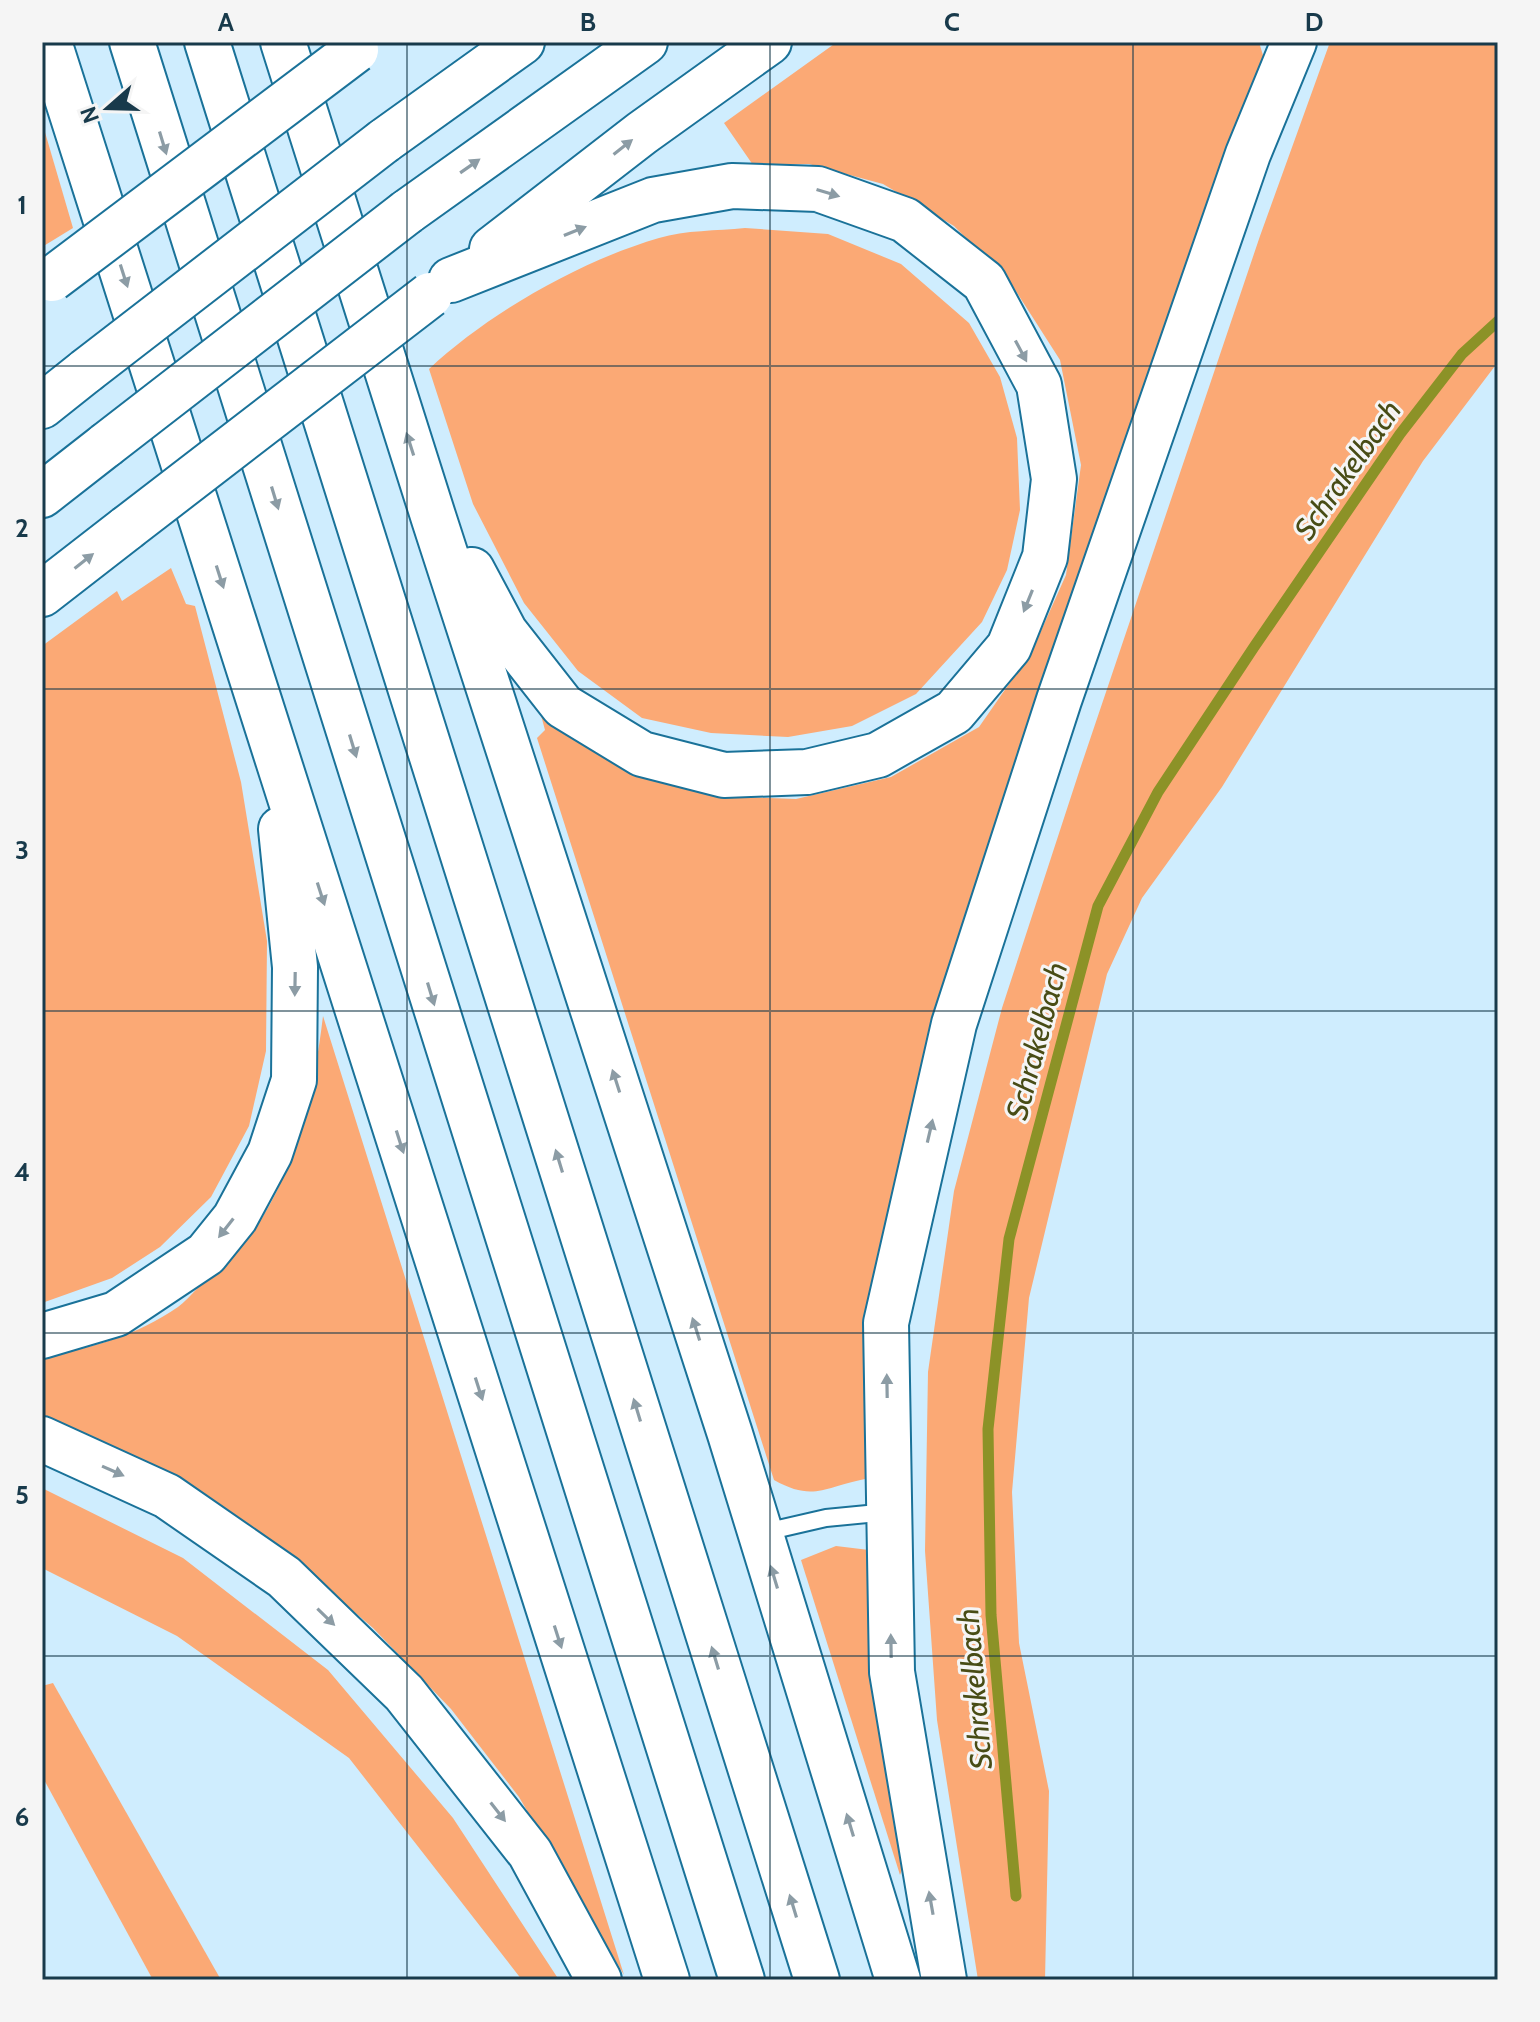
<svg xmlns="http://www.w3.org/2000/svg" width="1540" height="2022" font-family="Cabin,sans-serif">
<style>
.green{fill:#fba975}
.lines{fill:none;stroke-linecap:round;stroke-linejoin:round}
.stream{stroke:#8c9227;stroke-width:11}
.service-casing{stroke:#1a7299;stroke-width:20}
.motorway-casing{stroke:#1a7299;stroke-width:48}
.service{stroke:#fff;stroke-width:16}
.motorway{stroke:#fff;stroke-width:44}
.motorway-bridge-casing{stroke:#1a7299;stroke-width:48;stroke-linecap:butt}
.motorway-bridge{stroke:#fff;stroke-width:44}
.oneway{fill:#8c9ca5}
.grid{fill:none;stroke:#183a4b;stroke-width:2;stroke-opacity:0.55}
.labels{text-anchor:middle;stroke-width:6;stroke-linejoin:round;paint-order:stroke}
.water-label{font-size:30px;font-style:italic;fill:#484c15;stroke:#f5f5f5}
.neatline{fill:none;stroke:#183a4b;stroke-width:3}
.grid-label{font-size:26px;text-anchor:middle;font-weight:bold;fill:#183a4b}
</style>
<rect width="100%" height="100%" fill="#cfedfe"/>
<!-- green -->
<g class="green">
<path d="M837,42h422l6,20 -155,427 -239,910 -6,80c-40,8 -52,23 -91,1l-237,-742 8,-8 -6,-22 56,44 45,23 73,21 83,3 95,-22 88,-50 53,-76 34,-76 15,-110 -21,-105 -48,-75 -58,-59 -71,-42 -74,-20 -56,1 -29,-42z"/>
<path d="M1330,42h168v320l-75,99 -201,326 -80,111 -35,76 -78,324 -17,194 7,151 30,148 -4,189h-67l-41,-260 -12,-169 3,-179 26,-181 48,-183 78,-239 180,-533z"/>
<path d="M42,122l31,106 -31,19z"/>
<path d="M745,228l83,6 73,30 68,59 31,54 17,61 3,72 -13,60 -25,52 -66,72 -64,32 -64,11 -77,-4 -69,-15 -64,-47 -54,-68 -51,-99 -44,-135c60,-56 151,-108 230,-131 26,-8 58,-7 86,-10z"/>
<path d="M171,568l15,36 9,2 46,176 26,159 -1,110 -17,75 -38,71 -51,50 -48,31 -70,25v-657l75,-55 5,10z"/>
<path d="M323,1016l301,959 -105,-178 -68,-88 -78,-81 -98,-84 -111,-72 -122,-56v-59c47,-8 96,-22 136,-50 14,-11 26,-27 38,-39 13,-13 29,-25 39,-39 43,-64 59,-138 68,-213z"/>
<path d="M42,1488l141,70 145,112 125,148 106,162h-37l-173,-222 -172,-122 -135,-68z"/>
<path d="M836,1546l33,4 35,314 -4,11 -99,-315z"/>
<path d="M53,1683l168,297h-68l-111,-204v-90z"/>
</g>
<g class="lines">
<!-- stream -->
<path class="stream" d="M1016,1896l-25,-281 -3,-186 21,-190 89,-333 60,-114 96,-145 146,-213 62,-80 36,-33"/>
<!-- service casing -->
<g class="service-casing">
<path id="service" d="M761,1533l65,-15 62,-6"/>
</g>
<!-- motorway casing -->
<g class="motorway-casing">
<g id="motorway">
<path d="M49,42l618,1938"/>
<path d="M132,42l610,1938"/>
<path d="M207,42l610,1938"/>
<path d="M283,42l151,477 296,915 168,546"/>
<path d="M384,141l138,-99"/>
<path d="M407,212l238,-170"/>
<path d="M492,249l150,-116 127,-91"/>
<path d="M451,280l202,-80 79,-14 86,3 87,31 79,62 55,103 15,94 -9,78 -36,90 -55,65 -76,43 -71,17 -83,3 -82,-21 -79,-48 -58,-74 -33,-62"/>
<path d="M42,406l44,-35"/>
<path d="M42,495l64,-50"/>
<path d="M42,594l85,-66"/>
<path d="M42,1336l74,-22 90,-60 29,-36 35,-65 24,-73 1,-113 -14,-138"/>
<path d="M42,1439l125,57 117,81 120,116 126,160 69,127"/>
<path d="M944,1980l-52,-308 -6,-349 68,-299 105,-324 189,-546 46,-112"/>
</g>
</g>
<!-- service -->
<use href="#service" class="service"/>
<!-- motorway -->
<use href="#motorway" class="motorway"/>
<!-- motorway-bridge casing -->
<g class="motorway-bridge-casing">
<g id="motorway-bridge">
<path d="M52,279l304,-229"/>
<path d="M86,371l298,-230"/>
<path d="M106,445l301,-233"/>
<path d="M127,528l303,-233"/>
</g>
</g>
<!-- motorway-bridge -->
<use href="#motorway-bridge" class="motorway-bridge"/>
</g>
<!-- one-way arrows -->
<defs><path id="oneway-solid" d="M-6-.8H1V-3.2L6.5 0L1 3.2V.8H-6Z" transform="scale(2)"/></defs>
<g class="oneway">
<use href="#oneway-solid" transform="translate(163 143) rotate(73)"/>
<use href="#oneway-solid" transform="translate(623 147) rotate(-38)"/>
<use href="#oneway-solid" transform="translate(470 166) rotate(-35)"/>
<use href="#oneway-solid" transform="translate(828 193) rotate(17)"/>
<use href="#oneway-solid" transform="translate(575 231) rotate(-22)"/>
<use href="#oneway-solid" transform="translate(124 276) rotate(72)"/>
<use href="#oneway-solid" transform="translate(1021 351) rotate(62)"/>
<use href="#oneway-solid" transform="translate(410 444) rotate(-108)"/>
<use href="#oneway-solid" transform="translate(275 498) rotate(73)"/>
<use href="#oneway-solid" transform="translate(84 561) rotate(-38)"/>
<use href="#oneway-solid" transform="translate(220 577) rotate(72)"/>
<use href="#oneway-solid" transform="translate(1028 601) rotate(112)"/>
<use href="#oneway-solid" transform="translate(353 746) rotate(73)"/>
<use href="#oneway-solid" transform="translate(321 894) rotate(72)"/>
<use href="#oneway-solid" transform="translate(295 984) rotate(91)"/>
<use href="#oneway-solid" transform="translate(431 994) rotate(73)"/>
<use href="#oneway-solid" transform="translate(616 1081) rotate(-108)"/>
<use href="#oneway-solid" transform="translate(930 1131) rotate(-77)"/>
<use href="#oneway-solid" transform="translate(400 1142) rotate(72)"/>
<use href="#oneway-solid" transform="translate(559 1161) rotate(-107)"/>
<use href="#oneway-solid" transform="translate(226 1228) rotate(128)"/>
<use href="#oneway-solid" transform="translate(696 1329) rotate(-108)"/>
<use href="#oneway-solid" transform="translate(887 1386) rotate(-91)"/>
<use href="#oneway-solid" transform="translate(479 1389) rotate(72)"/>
<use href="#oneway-solid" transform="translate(637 1410) rotate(-107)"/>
<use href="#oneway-solid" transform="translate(113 1471) rotate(24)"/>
<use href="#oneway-solid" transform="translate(774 1577) rotate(-107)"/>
<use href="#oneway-solid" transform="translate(326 1617) rotate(44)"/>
<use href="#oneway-solid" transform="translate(558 1637) rotate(72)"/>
<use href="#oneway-solid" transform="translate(891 1646) rotate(-91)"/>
<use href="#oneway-solid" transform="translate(715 1658) rotate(-107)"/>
<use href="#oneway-solid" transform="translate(498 1812) rotate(52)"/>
<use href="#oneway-solid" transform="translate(850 1825) rotate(-107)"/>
<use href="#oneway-solid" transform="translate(931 1903) rotate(-100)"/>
<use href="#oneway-solid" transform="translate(793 1906) rotate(-107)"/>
</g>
<!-- grid -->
<path class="grid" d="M407,42v1938M770,42v1938M1133,42v1938M42,366h1456M42,689h1456M42,1011h1456M42,1333h1456M42,1656h1456"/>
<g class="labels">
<!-- water labels -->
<g class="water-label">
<text transform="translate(1348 470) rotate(-55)" y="10">Schrakelbach</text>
<text transform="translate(1037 1041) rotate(-75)" y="10">Schrakelbach</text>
<text transform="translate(975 1689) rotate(-95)" y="10">Schrakelbach</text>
</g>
</g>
<!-- border -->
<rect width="1540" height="2022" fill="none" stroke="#f5f5f5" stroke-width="88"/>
<!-- north arrow -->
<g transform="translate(108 108) rotate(250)" stroke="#f5f5f5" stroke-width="6" paint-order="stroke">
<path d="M0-6L14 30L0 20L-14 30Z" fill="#183a4b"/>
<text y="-12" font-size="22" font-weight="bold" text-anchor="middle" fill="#183a4b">N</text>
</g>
<rect x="44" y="44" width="1452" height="1934" class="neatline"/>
<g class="grid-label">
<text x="226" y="31">A</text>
<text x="588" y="31">B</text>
<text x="952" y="31">C</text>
<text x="1314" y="31">D</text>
<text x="22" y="214">1</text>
<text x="22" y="537">2</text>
<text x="22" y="859">3</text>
<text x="22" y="1181">4</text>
<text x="22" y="1504">5</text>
<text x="22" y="1826">6</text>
</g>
</svg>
